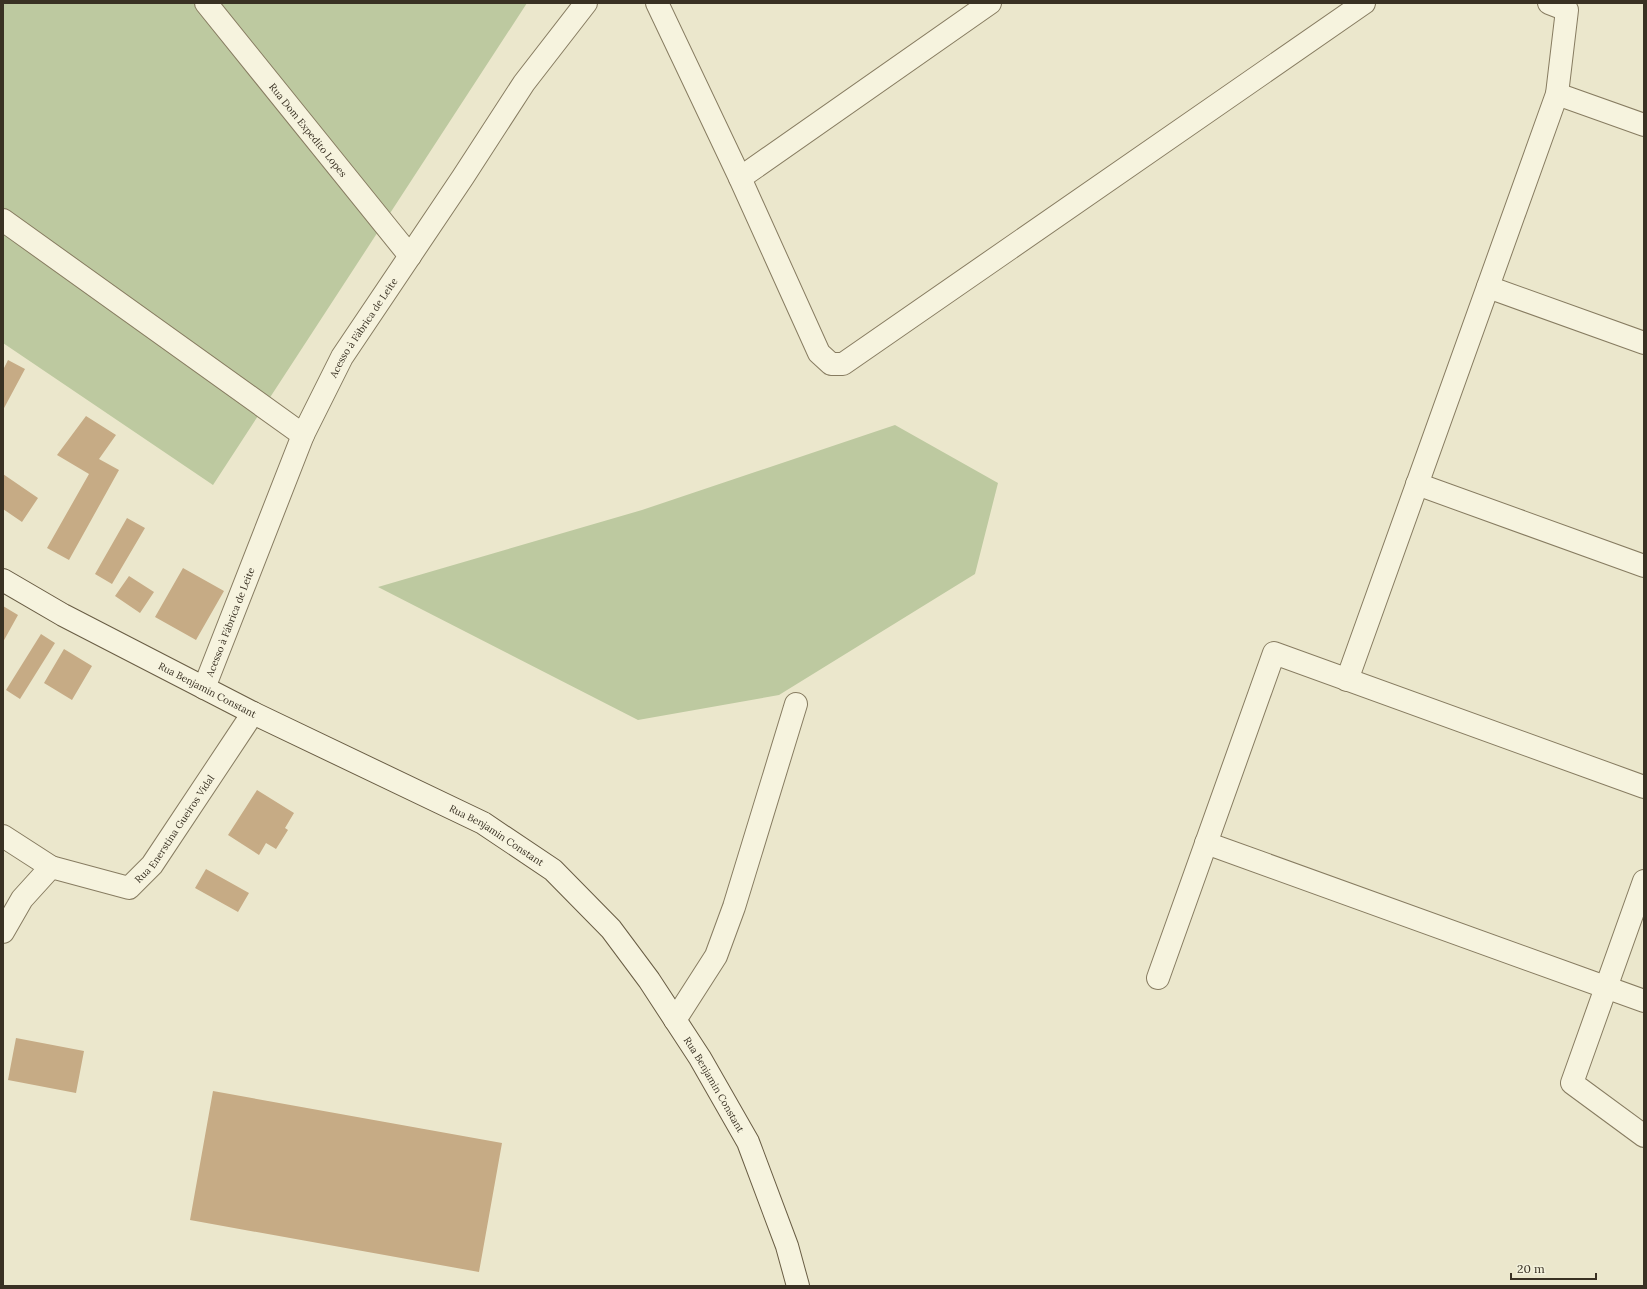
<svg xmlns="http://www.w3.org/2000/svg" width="1647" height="1289" font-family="Lora,serif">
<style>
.green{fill:#bdc9a0}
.building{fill:#c6ab85}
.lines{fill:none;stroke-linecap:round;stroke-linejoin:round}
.street-casing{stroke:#877c61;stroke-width:24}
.secondary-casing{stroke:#695d44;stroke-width:24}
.street{stroke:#f6f3de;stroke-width:22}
.secondary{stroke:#f6f3de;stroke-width:22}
.labels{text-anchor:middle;stroke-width:3;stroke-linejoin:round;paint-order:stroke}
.street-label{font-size:10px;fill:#393123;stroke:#f3f1db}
</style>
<rect width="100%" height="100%" fill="#ebe7cc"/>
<path class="green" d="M3 3H527L213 485 3 343Z
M895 425 998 483 975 574 779 695 638 720 378 587 642 510Z"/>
<path class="building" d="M8 360 25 369 3 410V370Z
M86 416 116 435 99 459 119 470 69 560 47 548 89 474 57 455Z
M3 474 38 498 22 522 3 509Z
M127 518 145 528 112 584 95 574Z
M183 568 224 591 196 640 155 617Z
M129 576 154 592 140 613 115 596Z
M3 606 18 615 3 642Z
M41 634 55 643 20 699 6 690Z
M64 649 92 666 72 700 44 683Z
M257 790 294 813 285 828 288 830 276 849 266 843 259 855 228 835Z
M206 869 249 893 238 912 195 888Z
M16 1038 84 1051 76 1093 8 1080Z
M213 1091 502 1143 479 1272 190 1220Z"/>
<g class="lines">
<defs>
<g id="street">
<path id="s1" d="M206 3 410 256"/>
<path d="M657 3 740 178 819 353 831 364H843L1364 3"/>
<path d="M1557 94 1644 125"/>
<path d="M740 178 990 3"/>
<path d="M3 220 303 435"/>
<path d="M1488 287 1644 343"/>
<path d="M1417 484 1644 566"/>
<path d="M1347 680 1557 94 1567 10 1549 3"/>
<path id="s2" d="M204 688 303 435 342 357 463 177 524 83 586 3"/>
<path d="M3 836 51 867"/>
<path d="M1206 843 1644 1001"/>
<path d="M1644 881 1572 1083 1644 1136"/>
<path id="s3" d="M3 932 22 899 51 867 129 888 152 865 253 713"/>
<path d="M1158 978 1274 653 1644 787"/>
<path d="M675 1020 716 956 734 907 796 704"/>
</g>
<g id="secondary">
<path id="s4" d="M3 580 63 615 253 713 483 823 553 870 611 929 649 980 700 1058 748 1142 787 1246 798 1286"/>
</g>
</defs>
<use href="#street" class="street-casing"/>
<use href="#secondary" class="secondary-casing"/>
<use href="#street" class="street"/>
<use href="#secondary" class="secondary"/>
</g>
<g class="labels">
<g class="street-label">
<text dy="4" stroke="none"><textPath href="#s1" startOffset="163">Rua Dom Expedito Lopes</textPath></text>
<text dy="4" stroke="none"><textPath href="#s2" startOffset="395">Acesso à Fábrica de Leite</textPath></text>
<text dy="4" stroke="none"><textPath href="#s2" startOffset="71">Acesso à Fábrica de Leite</textPath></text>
<text dy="4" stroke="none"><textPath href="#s4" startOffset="232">Rua Benjamin Constant</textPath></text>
<text dy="4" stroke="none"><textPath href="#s3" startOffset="237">Rua Enerstina Gueiros Vidal</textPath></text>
<text dy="4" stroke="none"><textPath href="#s4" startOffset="556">Rua Benjamin Constant</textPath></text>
<text dy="4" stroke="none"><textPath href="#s4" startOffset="892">Rua Benjamin Constant</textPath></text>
</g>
</g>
<rect width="1647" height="1289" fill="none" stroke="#393123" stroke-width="8"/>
<path d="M1511 1273v6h85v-6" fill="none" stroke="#393123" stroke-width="2"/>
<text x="1517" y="1273" font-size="12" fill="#393123" stroke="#f3f1db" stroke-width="3" paint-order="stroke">20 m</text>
</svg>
